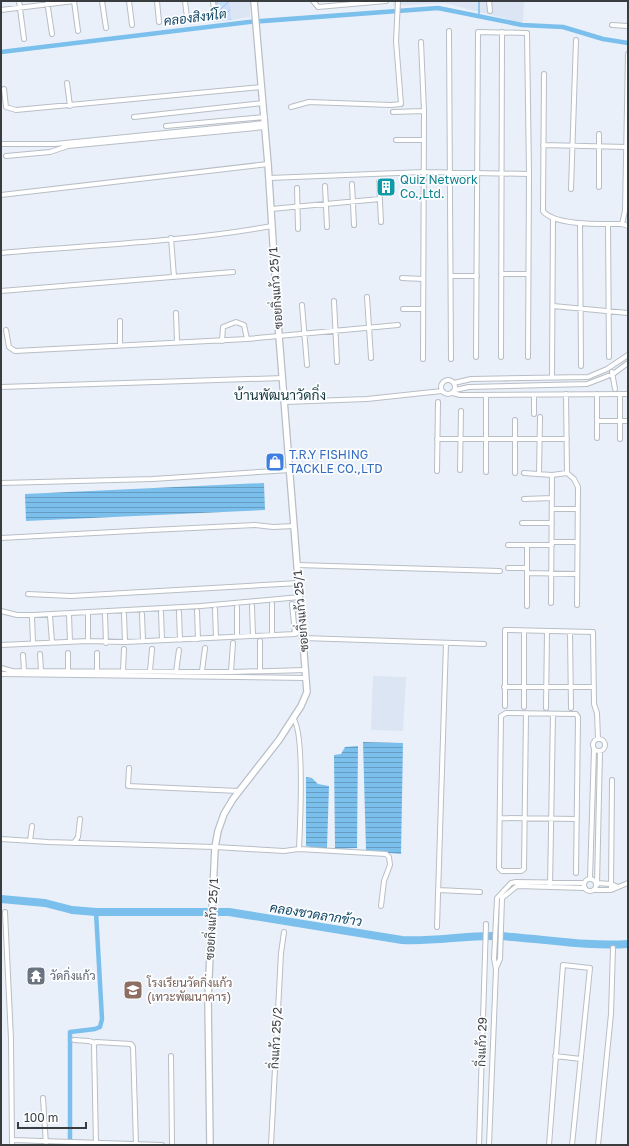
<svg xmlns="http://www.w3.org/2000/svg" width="629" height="1146" font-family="'Golos Text',Sarabun,sans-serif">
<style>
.built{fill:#dbe5f4}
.garden{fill:url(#garden-furrows)}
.water{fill:url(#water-rules)}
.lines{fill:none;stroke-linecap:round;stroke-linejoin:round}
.stream{stroke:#7bbfec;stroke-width:1.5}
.canal{stroke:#7bbfec;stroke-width:4.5}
.river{stroke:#7bbfec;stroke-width:8}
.street-casing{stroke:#b8bec6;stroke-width:6}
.secondary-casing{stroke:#b8bec6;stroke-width:8}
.street{stroke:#fff;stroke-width:4}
.secondary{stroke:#fff;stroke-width:5.5}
.labels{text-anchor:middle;stroke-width:3.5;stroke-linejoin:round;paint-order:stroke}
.culture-label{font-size:12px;fill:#0d838f;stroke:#fcfdff;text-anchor:start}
.street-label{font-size:12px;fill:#3a3d40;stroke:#fcfdff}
.shop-label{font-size:12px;fill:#366cbe;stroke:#fcfdff;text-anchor:start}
.worship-label{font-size:12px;fill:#5b616d;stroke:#fcfdff;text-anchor:start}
.education-label{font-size:12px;fill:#785e54;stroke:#fcfdff;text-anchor:start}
.water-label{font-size:13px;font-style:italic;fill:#0f4563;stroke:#fcfdff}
.quarter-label{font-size:14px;fill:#16383d;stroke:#fcfdff}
</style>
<defs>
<pattern id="garden-furrows" width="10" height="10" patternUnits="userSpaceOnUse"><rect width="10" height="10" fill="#c8dffd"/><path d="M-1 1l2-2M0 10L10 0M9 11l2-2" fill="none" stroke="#adc0da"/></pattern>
<pattern id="water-rules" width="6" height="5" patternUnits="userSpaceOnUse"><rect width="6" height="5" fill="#7bbfec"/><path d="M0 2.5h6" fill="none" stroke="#669cc1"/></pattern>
</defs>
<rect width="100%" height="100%" fill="#eaf0f9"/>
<path class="built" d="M230 1H250V17L231 20Z
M393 1H524L523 23 444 3 393 6Z
M373 676 406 677 403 731 371 730Z"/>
<path class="garden" d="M216 1H230L231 20 212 22 211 13 217 11Z"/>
<path class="water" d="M264 483 265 510 26 521 25 494Z
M363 742 403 743 401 854 366 851Z
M358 746 357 848 335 849 334 755 341 754 345 747Z
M306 777 312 778 318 784 329 786 327 848 318 849 306 846Z"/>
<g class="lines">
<path class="stream" d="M479 1V17"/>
<path class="canal" d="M1 52 249 22 438 8 522 25 563 27 603 39 628 43
M70 1145V1032L95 1029 100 1027 102 1019 96 912"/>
<path class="river" d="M1 899 45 903 72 910 96 912H229L402 940C434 942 465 935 497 936 541 938 584 947 628 944"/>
<defs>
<path id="street" d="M19 1 24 39
M47 1 52 34
M74 1 78 31
M102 1 106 28
M129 1 132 25
M157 1 159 22
M185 1 187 18
M213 1 214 11
M313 1 318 7 386 1
M489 1 490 11
M1 10 74 1
M612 25 628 26
M449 31 451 359
M421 42 424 111 423 359
M544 74 543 211C554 226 604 224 622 224L628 226
M67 83 70 106
M4 89 6 107 16 110 262 87
M291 107 309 102 391 105 401 104 396 41 398 1
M393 112 424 111
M134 117 263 103
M166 126 265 117
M599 134V187
M396 140H424
M3 144H55L265 123
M543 145 627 147
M6 156 50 152 68 146 265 127
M269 178 424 172 529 174
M379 182 381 222
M352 184 354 225
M325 186 327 227
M297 188 298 229
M571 189 576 40
M1 195 268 164
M271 209 380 199
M580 223 581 366
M608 224 609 357
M622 224 625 211 628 54
M171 238 174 277
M1 253C91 245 183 242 272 226
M501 274H528
M451 276H477
M402 278 423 279
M1 291 233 272
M367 297 371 358
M334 301 337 362
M302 305 307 365
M553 306 628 313
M403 309H423
M176 313 177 342
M120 321V345
M6 330 9 347 15 351 247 339 398 325
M222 341 223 327 236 322 244 325 247 339
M476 357 478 32 527 33 529 174 528 357
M501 357 502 32
M612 372 615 389
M552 375 553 218
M441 387a7 7 0 1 1 14 0a7 7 0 1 1-14 0Z
M454 383 471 379 588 377 607 369 628 355
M1 387 283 378
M455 390 469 387 587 384 613 374 628 363
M453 393 460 395 628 394
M597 394V438
M620 395V439
M285 402 367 399 442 391
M534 414V395
M515 420V473
M597 421H628
M437 439H567
M460 470 461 411
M437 471 438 402
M486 472V395
M524 473 552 475 567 473 566 394
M567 473 574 479 578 487 577 605
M539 474 540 417
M1 483 153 479 290 470
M524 499 552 498
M552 509H578
M522 523H552
M1 538 151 530 255 525 273 527 294 526
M552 542H577
M508 545H552
M527 545V606
M297 565 500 571
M508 568H527
M527 573 577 574
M28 594 71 596 299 583
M551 603 552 475
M272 604V635
M292 604 295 634
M252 606 253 636
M237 607V637
M215 609 216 638
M1 611 17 615H33L201 606 300 597
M197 611 198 639
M161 612 162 640
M179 612 180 640
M105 614 106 643
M124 614 125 642
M142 614 143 641
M69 615 70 642
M88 615V641
M50 616 52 642
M32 617 33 643
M570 632 571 708
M303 638 484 644
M260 641V671
M1 645 88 641 125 642 295 634 303 631
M68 653V671
M97 653V672
M40 654 41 671
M23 655 24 671
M1 668 12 671 231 672 306 670
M123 671 124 649
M150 671 152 649
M202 671 205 648
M176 672 179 650
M231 672 233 643
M1 674 306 678
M504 687H594
M505 706V630L593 632 594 704 597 713 598 739
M524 707V631
M546 708 547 631
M526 714 524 869 521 871H502L499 868 501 716 506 713 576 714 578 717 576 873
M293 718C305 731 300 827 299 849
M593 745a6 6 0 1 1 12 0a6 6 0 1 1-12 0Z
M129 768 128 786 239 791
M500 818 577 819
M1 839 48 842 215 847 284 851 299 849 386 854 389 857 390 865 384 881 381 906
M30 841 32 826
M74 843 78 837 80 819
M584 885a6 6 0 1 1 12 0a6 6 0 1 1-12 0Z
M590 879 594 749
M597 883 611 884 618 887
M597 885 600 751
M550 887 553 714
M438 890 480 892
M595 890H611L628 883
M611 890 612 780
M5 912 11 1039 12 1145
M437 927 446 643
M496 968 500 959 502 898 517 886 585 888
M74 1040 89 1041 95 1043
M171 1056 172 1145
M555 1056 581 1059
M43 1098 46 1145
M12 1140 162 1145
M96 1145 94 1045 96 1042 131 1044 133 1047 136 1145
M271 1145 281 953 284 932
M479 1145 486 924
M489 1145 496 969 494 959 497 898 511 883 516 882 584 883
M549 1145 563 965 590 968 572 1145
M598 1145 611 1014 613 948"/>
<path id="secondary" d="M210 1145 208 998 215 847 218 831 224 814 233 799 279 740 301 706 307 692 279 336 268 164 254 1"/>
</defs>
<use href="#street" class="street-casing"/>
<use href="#secondary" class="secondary-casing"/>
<use href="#street" class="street"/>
<use href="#secondary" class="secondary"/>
</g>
<defs>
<symbol id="building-square" viewBox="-11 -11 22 22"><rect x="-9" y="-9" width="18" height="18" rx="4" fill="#0f9aa8" stroke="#fcfdff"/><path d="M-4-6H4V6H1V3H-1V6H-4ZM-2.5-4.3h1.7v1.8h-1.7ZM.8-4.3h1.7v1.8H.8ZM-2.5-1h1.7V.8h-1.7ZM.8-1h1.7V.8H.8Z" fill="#fff"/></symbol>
<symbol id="shop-square" viewBox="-11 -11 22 22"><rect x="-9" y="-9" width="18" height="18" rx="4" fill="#3f7fe0" stroke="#fcfdff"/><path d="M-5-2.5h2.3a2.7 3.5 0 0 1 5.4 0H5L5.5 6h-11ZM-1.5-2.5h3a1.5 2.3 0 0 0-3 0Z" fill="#fff"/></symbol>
<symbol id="temple-square" viewBox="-11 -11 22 22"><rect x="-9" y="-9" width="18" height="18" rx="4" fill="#6b7280" stroke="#fcfdff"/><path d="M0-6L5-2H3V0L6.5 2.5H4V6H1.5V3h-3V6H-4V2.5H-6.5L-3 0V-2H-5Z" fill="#fff"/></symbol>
<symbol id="school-square" viewBox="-11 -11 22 22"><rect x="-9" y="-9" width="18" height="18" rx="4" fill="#8d6e63" stroke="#fcfdff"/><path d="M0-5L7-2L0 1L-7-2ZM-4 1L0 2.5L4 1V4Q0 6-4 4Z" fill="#fff"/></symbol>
</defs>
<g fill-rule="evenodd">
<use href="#building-square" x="375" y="176" width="22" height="22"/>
<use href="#shop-square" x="264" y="451" width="22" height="22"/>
<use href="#temple-square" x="25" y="965" width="22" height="22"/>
<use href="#school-square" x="122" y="979" width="22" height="22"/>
</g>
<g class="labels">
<g class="culture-label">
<text x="400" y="184">Quiz Network<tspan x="400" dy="14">Co.,Ltd.</tspan></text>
</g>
<g class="street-label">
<text transform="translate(276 288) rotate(-94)" y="4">ซอยกิ่งแก้ว 25/1</text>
<text transform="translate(301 611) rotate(-95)" y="4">ซอยกิ่งแก้ว 25/1</text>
<text transform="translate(212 919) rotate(-87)" y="4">ซอยกิ่งแก้ว 25/1</text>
<text transform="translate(276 1038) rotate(-87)" y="4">กิ่งแก้ว 25/2</text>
<text transform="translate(482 1042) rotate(-88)" y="4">กิ่งแก้ว 29</text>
</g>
<g class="shop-label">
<text x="289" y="459">T.R.Y FISHING<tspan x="289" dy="14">TACKLE CO.,LTD</tspan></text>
</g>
<g class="worship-label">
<text x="50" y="980">วัดกิ่งแก้ว</text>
</g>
<g class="education-label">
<text x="147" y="987">โรงเรียนวัดกิ่งแก้ว<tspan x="147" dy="14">(เทวะพัฒนาคาร)</tspan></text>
</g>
<g class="water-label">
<text transform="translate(195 17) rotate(-7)" y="5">คลองสิงห์โต</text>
<text transform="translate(316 914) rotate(9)" y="5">คลองชวดลากข้าว</text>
</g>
<g class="quarter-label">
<text x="280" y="400">บ้านพัฒนาวัดกิ่ง</text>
</g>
</g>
<rect width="629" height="1146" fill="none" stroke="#3a3d40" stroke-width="4"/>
<path d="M18 1122v6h68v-6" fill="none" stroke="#3a3d40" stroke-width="2"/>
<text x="24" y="1122" font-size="12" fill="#3a3d40" stroke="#fcfdff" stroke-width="3" paint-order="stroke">100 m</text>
</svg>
